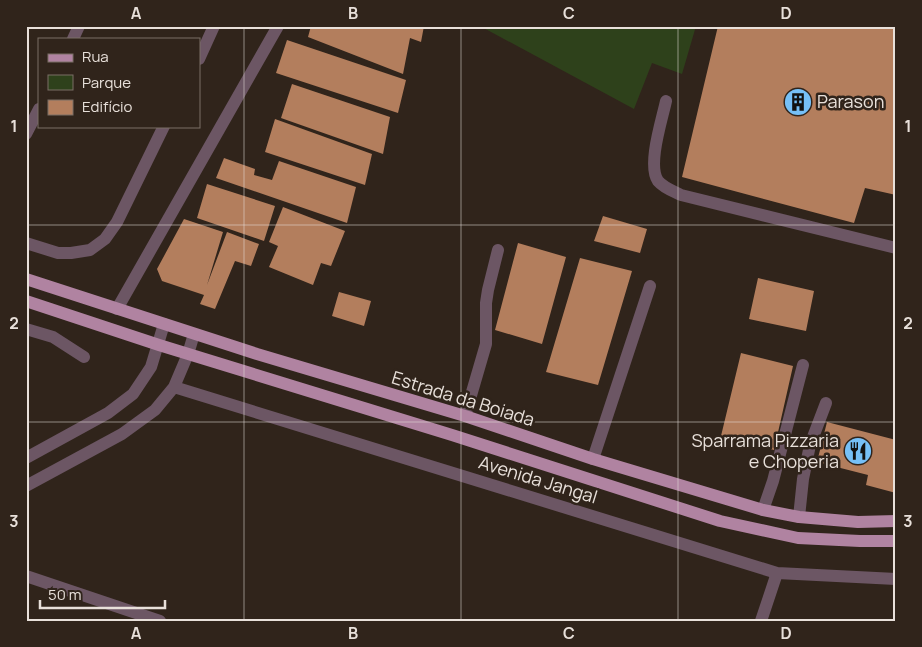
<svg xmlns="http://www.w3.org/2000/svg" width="922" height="647" font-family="Manrope,sans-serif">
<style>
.green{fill:#2e411b}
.building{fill:#b37e5d}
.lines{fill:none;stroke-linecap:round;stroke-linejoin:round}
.minor{stroke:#6c5664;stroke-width:12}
.major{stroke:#b083a1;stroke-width:12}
.grid{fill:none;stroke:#e8e0da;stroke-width:1;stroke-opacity:0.55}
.labels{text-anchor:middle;stroke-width:5;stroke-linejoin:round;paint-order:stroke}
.poi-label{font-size:18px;fill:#e8e0da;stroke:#30241b;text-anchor:start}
.street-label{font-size:18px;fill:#e8e0da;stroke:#30241b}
.neatline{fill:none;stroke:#e8e0da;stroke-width:2}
.grid-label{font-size:16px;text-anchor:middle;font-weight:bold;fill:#e8e0da}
</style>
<rect width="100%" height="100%" fill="#30241b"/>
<path class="green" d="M480 26H696L682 74 652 63 634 109Z"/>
<path class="building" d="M311 26H424L421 42 410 38 403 74 308 37Z
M718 26H896V195L865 188 854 223 682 177Z
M287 40 406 80 398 113 276 73Z
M292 84 390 117 383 154 281 118Z
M275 119 372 154 365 185 265 152Z
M224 158 255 169 254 175 272 180 279 161 356 187 347 223 216 178Z
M207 184 275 206 264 241 197 218Z
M283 207 345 231 331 266 321 263 313 285 269 267 278 246 269 242Z
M603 216 647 229 640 253 594 241Z
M184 219 223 232 207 285 227 232 259 244 251 266 235 261 215 309 200 304 204 295 162 281 157 269Z
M518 243 566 257 542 344 495 330Z
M580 258 632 271 598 385 546 372Z
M758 278 814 291 806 331 749 319Z
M339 292 371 301 364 326 332 316Z
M741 353 793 366 774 450 721 436Z
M827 422 896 440V493L866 485 868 475 817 462Z"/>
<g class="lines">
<path class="minor" d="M73 39 79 26
M199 59 214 26
M666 101C662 120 647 165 658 181 664 188 673 191 681 195L896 248
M26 134 39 109
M26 243 58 253H71L90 250 105 239 117 222 164 126
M117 309 278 26
M26 329 53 337 84 357
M174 387 777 573 896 579
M465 416 486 344V303L488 290 498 250
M26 458 108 413 133 394 151 367 164 324
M593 459 650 286
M26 486 122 434 155 410 174 387 188 354 194 334
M763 510 773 481 803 365
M799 517 803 479 810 445 826 403
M26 576 160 621
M761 621 777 573"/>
<path class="major" d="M26 279 257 354 465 416 593 459 763 510 799 517 858 522 896 521
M26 301 159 345 452 435 720 521 798 538 860 541H896"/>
</g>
<path class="grid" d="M244 26V621M461 26V621M678 26V621M26 225H896M26 422H896"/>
<defs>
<symbol id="building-disc" viewBox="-11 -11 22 22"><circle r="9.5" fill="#76c0f7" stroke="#30241b"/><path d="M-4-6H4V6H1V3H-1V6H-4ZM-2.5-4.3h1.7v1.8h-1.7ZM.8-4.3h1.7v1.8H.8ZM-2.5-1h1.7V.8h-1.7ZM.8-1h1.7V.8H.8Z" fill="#111"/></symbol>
<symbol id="restaurant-disc" viewBox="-11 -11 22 22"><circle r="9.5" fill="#76c0f7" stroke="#30241b"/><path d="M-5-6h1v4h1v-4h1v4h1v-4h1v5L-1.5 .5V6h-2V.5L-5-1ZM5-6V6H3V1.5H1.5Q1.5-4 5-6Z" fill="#111"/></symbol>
</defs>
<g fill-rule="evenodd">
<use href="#building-disc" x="782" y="86" width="32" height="32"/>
<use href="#restaurant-disc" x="842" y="435" width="32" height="32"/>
</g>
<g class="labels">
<g class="poi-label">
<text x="817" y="108">Parason</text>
<text x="839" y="447" text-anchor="end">Sparrama Pizzaria<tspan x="839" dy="21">e Choperia</tspan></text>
</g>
<g class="street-label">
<text transform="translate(463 399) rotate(17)" y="6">Estrada da Boiada</text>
<text transform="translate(538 480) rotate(17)" y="6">Avenida Jangal</text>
</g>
</g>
<rect width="922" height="647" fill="none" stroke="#30241b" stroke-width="55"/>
<rect x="38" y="38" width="162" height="90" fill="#30241b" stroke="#7a6f67"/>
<rect x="48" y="54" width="25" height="8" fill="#b083a1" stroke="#7a6f67"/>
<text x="82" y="62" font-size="15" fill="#e8e0da">Rua</text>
<rect x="48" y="75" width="25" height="15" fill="#2e411b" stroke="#7a6f67"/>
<text x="82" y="88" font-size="15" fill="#e8e0da">Parque</text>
<rect x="48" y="100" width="25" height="15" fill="#b37e5d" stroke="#7a6f67"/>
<text x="82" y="112" font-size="15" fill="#e8e0da">Edifício</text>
<path d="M40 600v8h125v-8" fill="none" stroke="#e8e0da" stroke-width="2.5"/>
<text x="48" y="600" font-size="15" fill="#e8e0da" stroke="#30241b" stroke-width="4" paint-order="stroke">50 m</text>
<rect x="28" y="28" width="866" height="592" class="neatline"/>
<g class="grid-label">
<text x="136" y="19">A</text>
<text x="353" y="19">B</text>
<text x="569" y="19">C</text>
<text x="786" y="19">D</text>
<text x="14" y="132">1</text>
<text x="908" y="132">1</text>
<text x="14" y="329">2</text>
<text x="908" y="329">2</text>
<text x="14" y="527">3</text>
<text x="908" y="527">3</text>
<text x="136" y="639">A</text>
<text x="353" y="639">B</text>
<text x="569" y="639">C</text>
<text x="786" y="639">D</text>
</g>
</svg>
